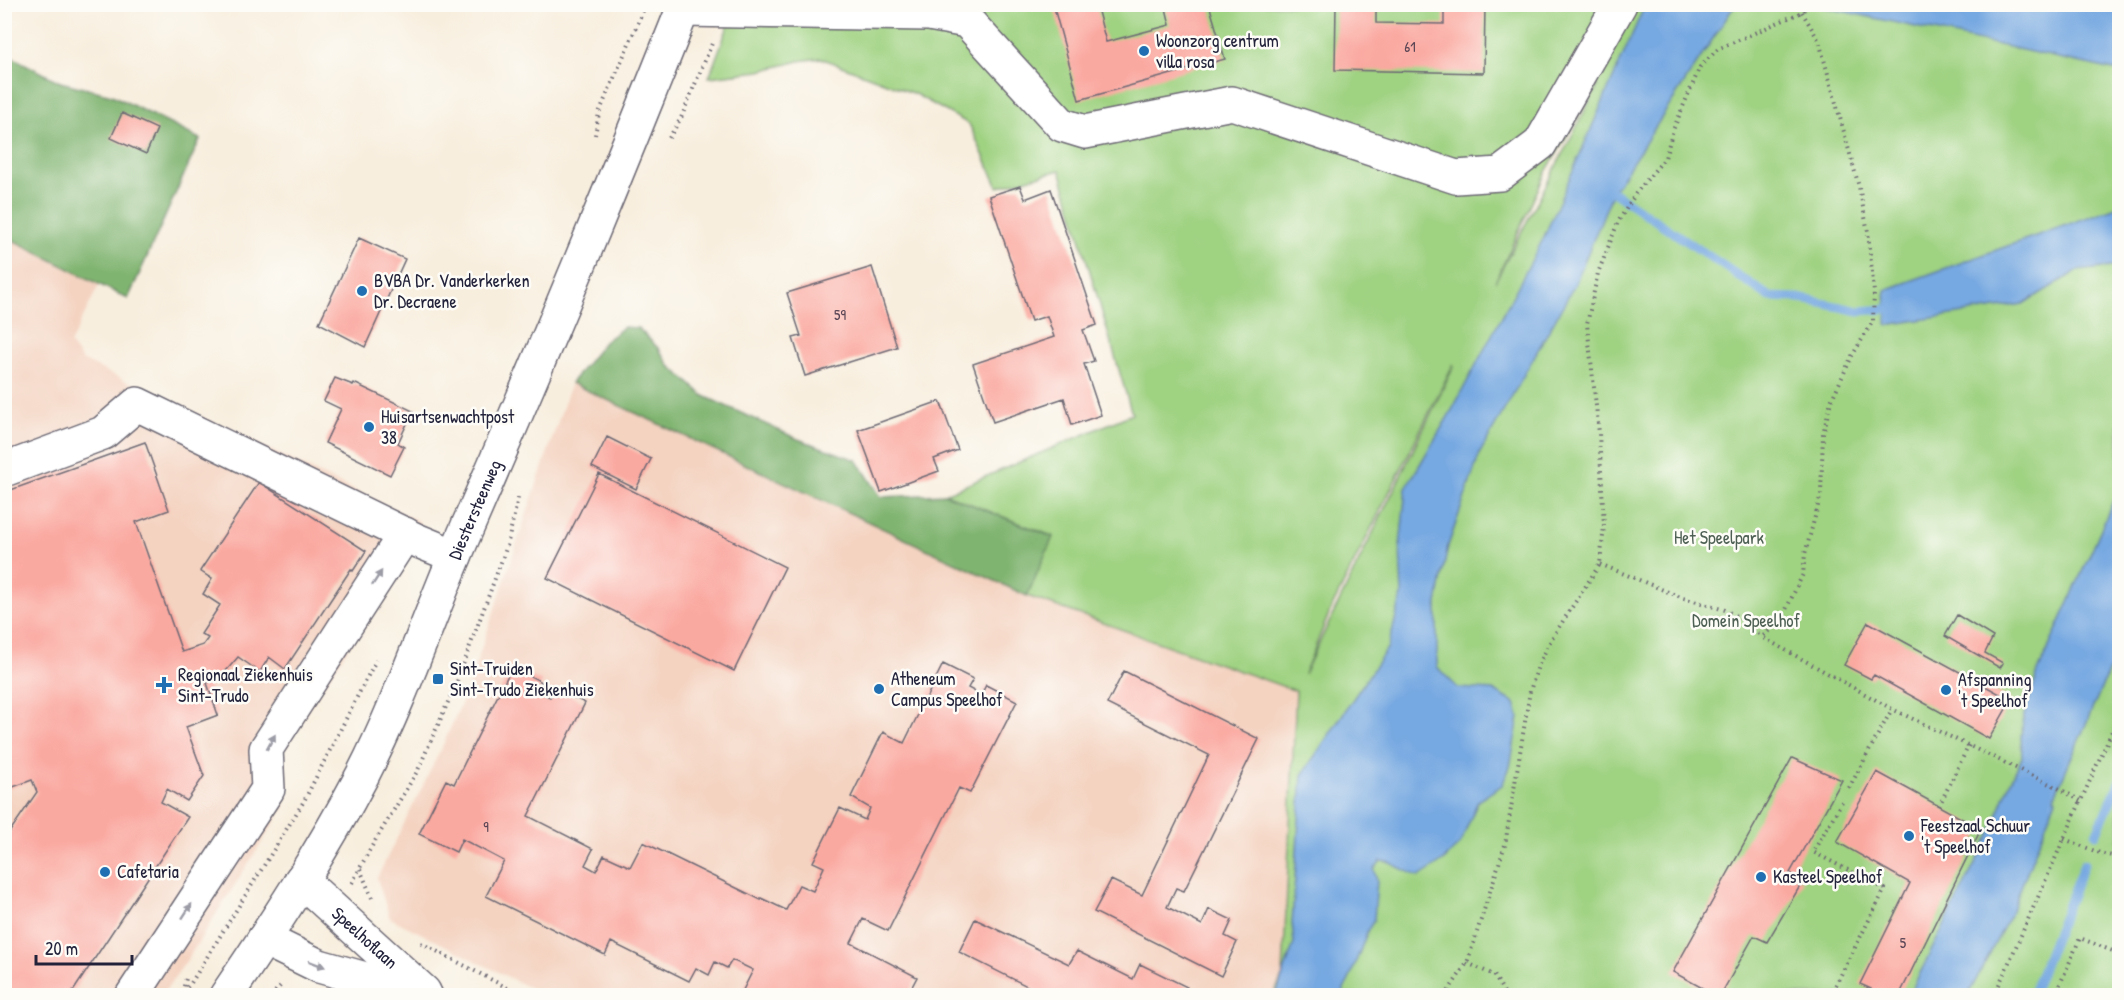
<svg xmlns="http://www.w3.org/2000/svg" width="2124" height="1000" font-family="'Patrick Hand',sans-serif">
<style>
.built{fill:#f4d3c1}
.green{fill:#9fd281;stroke:#607a5e;stroke-width:1.5;fill-rule:evenodd}
.forest{fill:#7fb46f;stroke:#506b55;stroke-width:1.5}
.water{fill:#76a8e1;stroke:#4c658e;stroke-width:1.5}
.lines{fill:none;stroke-linecap:round;stroke-linejoin:round}
.stream{stroke:#76a8e1;stroke-width:9}
.building{fill:#faa9a0}
.minor-casing{stroke:#6d6974;stroke-width:36}
.major-casing{stroke:#6d6974;stroke-width:36}
.path{stroke:#6d6974;stroke-width:4;stroke-dasharray:1.5 4.5;stroke-linecap:butt}
.minor{stroke:#fff;stroke-width:33}
.major{stroke:#fff;stroke-width:33}
.oneway{fill:#9c9ca7}
.poi-dot{fill:#1f6fb2;stroke:#fdfcf7;stroke-width:2}
.labels{text-anchor:middle;stroke-width:5;stroke-linejoin:round;paint-order:stroke}
.number-label{font-size:15px;fill:#584454}
.poi-label{font-size:18px;fill:#22223b;stroke:#fdfcf7;text-anchor:start}
.street-label{font-size:18px;fill:#22223b;stroke:#fdfcf7}
.park-label{font-size:18px;fill:#4e6054;stroke:#fdfcf7}
</style>
<rect width="100%" height="100%" fill="#fdfcf7"/>
<filter id="ink" filterUnits="userSpaceOnUse"><feTurbulence type="fractalNoise" baseFrequency=".0167" numOctaves="2"/><feDisplacementMap in="SourceGraphic" scale="12" xChannelSelector="R" yChannelSelector="G"/><feConvolveMatrix kernelMatrix="1 2 1 2 8 2 1 2 1" color-interpolation-filters="sRGB"/></filter>
<filter id="wash" filterUnits="userSpaceOnUse"><feTurbulence type="fractalNoise" baseFrequency=".008" numOctaves="4" result="noise"/><feDisplacementMap in="SourceGraphic" scale="24" xChannelSelector="R" yChannelSelector="G"/><feGaussianBlur stdDeviation="1.35" result="paint"/><feColorMatrix in="noise" values="0 0 0 0 0 0 0 0 0 0 0 0 0 0 0 0 0 1.4 0 .05"/><feComposite in="paint" operator="in"/></filter>
<g filter="url(#wash)">
<rect width="100%" height="100%" fill="#f8eede"/>
<path class="built" d="M4 236 99 285 70 344 82 360 420 522 371 613 277 757 285 806 187 960 162 995H5Z
M571 383 1027 596 1296 691 1283 975 1273 995H544L390 918 377 878 443 745 468 688Z"/>
<path class="green" d="M736 5H2119V995H1273L1283 975 1296 691 1027 596 1052 536 945 494 1132 414 1060 170 998 187 969 124 915 94 821 58 799 61 760 71 709 77ZM1597 85 1598 86 1495 282 1547 170ZM1453 365 1454 366 1304 674 1331 609Z"/>
<path class="forest" d="M4 53 60 82 112 95 200 139 128 299 5 236Z
M624 327 638 328 658 348 669 365 704 396 798 439 857 460 881 497 945 494 1053 537 1027 596 571 383 604 342Z"/>
<path class="water" d="M1645 5H1735L1613 192 1575 284 1480 453 1448 546 1437 603V667L1458 688 1493 690 1515 703 1519 717 1510 767 1502 785 1478 801 1460 844 1443 861 1419 877 1388 862 1381 861 1374 869 1377 881 1374 920 1368 930 1349 980 1341 995H1276L1294 943 1292 923 1302 775 1388 647 1402 595 1400 546 1406 488 1452 410 1543 239Z
M1814 5H2119V71Z
M2119 206V266L2077 271 2023 304 1887 325 1885 290Z
M2119 488V647L2054 798 2056 799 2010 915 1968 995H1909L1990 834 2009 785 2022 757 2021 736 2024 715 2038 672Z"/>
<g class="lines">
<path class="stream" d="M1613 192 1770 297 1798 298 1859 311 1887 309
M2096 834 2120 781
M2032 996 2084 864"/>
</g>
<g id="blocks">
<path class="building" d="M1053 4H1096L1106 42 1170 25 1165 4H1209L1225 59 1079 100Z
M1336 4H1376V23L1444 24V4H1485L1484 73 1335 70Z
M122 113 157 129 146 154 111 138Z
M1020 186 1025 199 1051 189 1097 325 1083 330 1094 361 1084 364 1101 415 1072 425 1064 398 993 422 973 364 1054 337 1047 316 1031 321 989 196Z
M359 238 405 259 365 347 319 323Z
M872 267 897 347 805 376 793 338 801 336 787 293Z
M335 378 353 385 354 383 413 411 398 443 404 447 390 475 325 443 341 409 324 401Z
M940 401 958 450 934 459 939 471 881 492 858 430Z
M607 437 651 459 636 489 592 467Z
M145 442 169 510 136 522 182 652 203 645 208 638 201 634 220 605 203 594 212 579 200 571 259 482 366 551 353 571 351 569 285 669 269 657 260 672 238 657 226 671 207 683 218 715 186 727 204 776 187 801 167 789 161 802 188 817 70 996H4V840L37 792 32 780 5 790V492Z
M599 474 785 567 734 671 547 578Z
M1957 615 1993 637 1985 653 2003 663 2000 668 1945 636Z
M1868 622 2011 700 1989 739 1874 675 1871 679 1844 665Z
M943 664 973 679 968 688 981 695 986 685 1017 701 970 793 959 788 888 931 863 919 851 943 917 977 907 996H740L753 970 732 960 727 968 715 962 709 975 696 968 689 981 611 942 605 955 486 896 504 861 462 839 456 852 419 834 446 780 454 784 512 667 542 682 537 691 550 697 555 688 585 703 528 816 593 849 585 865 596 871 604 855 630 867 643 842 761 900V898L786 910 799 885 813 891 824 867 813 862 840 808 865 820 870 808 851 797 883 732 904 743Z
M1124 671 1259 739 1184 891 1176 888 1167 907 1202 925 1209 909 1232 920 1225 936 1237 942 1221 976 1094 912 1111 880 1142 895 1209 755 1107 704Z
M1792 758 1842 780 1790 873 1803 881 1767 942 1754 936 1720 996H1717L1673 972Z
M1877 772 1981 829 1899 996H1868L1871 989 1860 984 1910 883 1837 842Z
M975 919 1069 964 1077 951 1133 979 1140 964 1187 987 1183 996H1047L959 952Z"/>
</g>
</g>
<g filter="url(#ink)">
<use href="#blocks" fill-opacity="0" stroke="#6d6974" stroke-width="1.5"/>
<g class="lines">
<defs>
<g id="minor">
<path d="M683 10 929 14 967 21 1062 125 1085 132 1232 103 1456 177 1500 174 1540 144 1620 4"/>
<path d="M4 470 103 433 137 404 416 540 455 556"/>
<path id="s1" d="M301 880 424 992"/>
<path d="M264 939 319 966 426 996"/>
<path d="M132 996 268 789 266 749 405 534"/>
</g>
<g id="major">
<path id="s2" d="M226 996C274 925 322 852 362 776 403 696 431 610 467 528 543 354 615 180 685 4"/>
</g>
</defs>
<use href="#minor" class="minor-casing"/>
<use href="#major" class="major-casing"/>
<path class="path" d="M1802 12 1819 41 1859 187 1868 232 1874 292 1873 321 1852 356 1831 401 1823 434 1821 494 1805 554 1803 574 1781 620 1762 637 1892 709 2060 789 2081 801
M595 135 599 113 646 4
M669 138 681 118 713 41
M1600 564 1683 598 1725 610 1742 619 1762 637
M1849 788 1892 709
M1939 806 1969 745
M2064 839 2100 853 2120 858
M360 869 372 898
M352 883 369 851 418 770 456 684 507 546 518 498
M421 943 523 996
M1467 963 1494 975 1506 996
M179 996 191 983 304 801 376 660
M186 996 182 993 187 975
M271 996 283 983
M1445 996 1467 963 1505 845 1530 691 1538 666 1552 638 1600 564 1604 526 1599 433 1587 324 1598 273 1611 240 1618 222 1636 193 1665 158 1673 130 1700 67 1718 49 1802 12 1809 4
M1830 996 1885 889 1813 852 1843 800
M1994 996 2120 713
M2055 996 2080 938 2120 954"/>
<use href="#minor" class="minor"/>
<use href="#major" class="major"/>
</g>
<defs><path id="oneway-solid" d="M-6-.8H1V-3.2L6.5 0L1 3.2V.8H-6Z" transform="scale(1.5)"/></defs>
<g class="oneway">
<use href="#oneway-solid" transform="translate(377 578) rotate(-57)"/>
<use href="#oneway-solid" transform="translate(271 742) rotate(-61)"/>
<use href="#oneway-solid" transform="translate(187 911) rotate(-57)"/>
<use href="#oneway-solid" transform="translate(317 964) rotate(21)"/>
</g>
</g>
<g class="poi-dot">
<circle cx="1144" cy="51" r="6"/>
<circle cx="362" cy="291" r="6"/>
<circle cx="369" cy="427" r="6"/>
<rect x="432" y="673" width="12" height="12" rx="3"/>
<path d="M161 676h6v6h6v6h-6v6h-6v-6h-6v-6h6z"/>
<circle cx="879" cy="689" r="6"/>
<circle cx="1946" cy="690" r="6"/>
<circle cx="1909" cy="836" r="6"/>
<circle cx="105" cy="872" r="6"/>
<circle cx="1761" cy="877" r="6"/>
</g>
<g class="labels">
<g class="number-label">
<text x="1410" y="52">61</text>
<text x="840" y="320">59</text>
<text x="486" y="832">9</text>
<text x="1903" y="948">5</text>
</g>
<g class="poi-label">
<text x="1156" y="47">Woonzorg centrum<tspan x="1156" dy="21">villa rosa</tspan></text>
<text x="374" y="287">BVBA Dr. Vanderkerken<tspan x="374" dy="21">Dr. Decraene</tspan></text>
<text x="381" y="423">Huisartsenwachtpost<tspan x="381" dy="21">38</tspan></text>
<text x="450" y="675">Sint-Truiden<tspan x="450" dy="21">Sint-Trudo Ziekenhuis</tspan></text>
<text x="178" y="681">Regionaal Ziekenhuis<tspan x="178" dy="21">Sint-Trudo</tspan></text>
<text x="891" y="685">Atheneum<tspan x="891" dy="21">Campus Speelhof</tspan></text>
<text x="1958" y="686">Afspanning<tspan x="1958" dy="21">'t Speelhof</tspan></text>
<text x="1921" y="832">Feestzaal Schuur<tspan x="1921" dy="21">'t Speelhof</tspan></text>
<text x="117" y="878">Cafetaria</text>
<text x="1773" y="883">Kasteel Speelhof</text>
</g>
<g class="street-label">
<text dy="6" stroke="none"><textPath href="#s2" startOffset="548">Diestersteenweg</textPath></text>
<text dy="6" stroke="none"><textPath href="#s1" startOffset="86">Speelhoflaan</textPath></text>
</g>
<g class="park-label">
<text x="1719" y="544">Het Speelpark</text>
<text x="1746" y="627">Domein Speelhof</text>
</g>
</g>
<rect width="2124" height="1000" fill="none" stroke="#fdfcf7" stroke-width="24"/>
<path d="M36 955v9h96v-9" fill="none" stroke="#22223b" stroke-width="3"/>
<text x="45" y="955" font-size="18" fill="#22223b" stroke="#fdfcf7" stroke-width="4.5" paint-order="stroke">20 m</text>
</svg>
